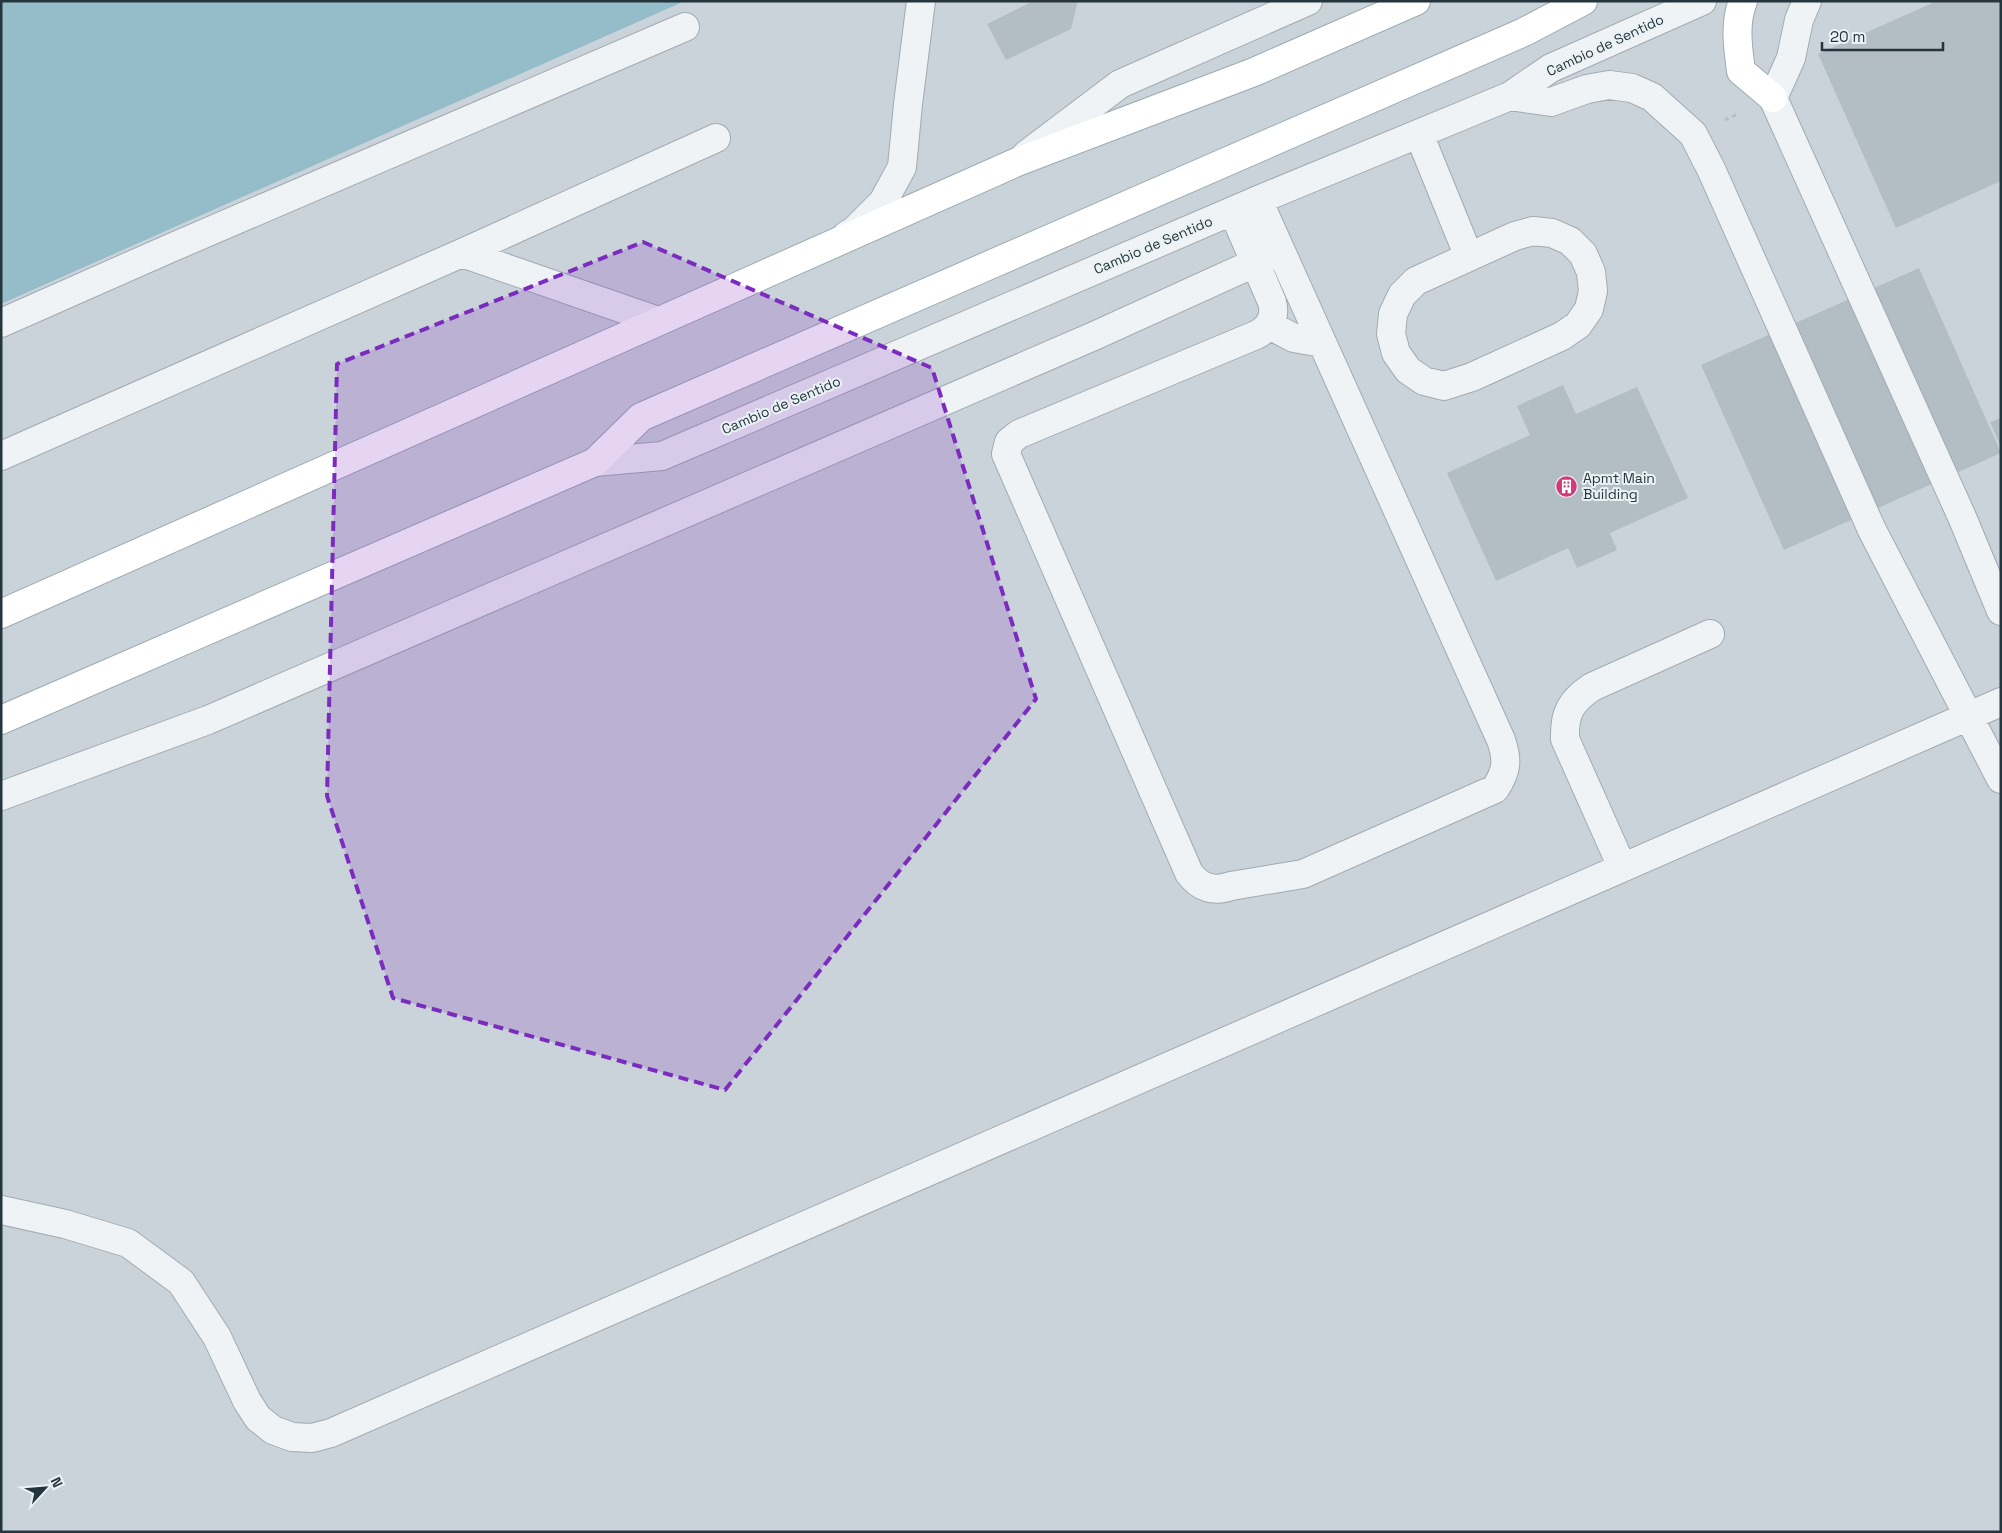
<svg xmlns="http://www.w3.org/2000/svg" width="2002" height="1533" font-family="'Space Grotesk',sans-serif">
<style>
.built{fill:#cad3d9}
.water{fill:#95bcc9}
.building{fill:#b3bec4}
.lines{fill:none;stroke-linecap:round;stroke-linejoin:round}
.minor-casing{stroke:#a1abb1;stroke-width:30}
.major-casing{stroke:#9babb3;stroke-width:30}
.path{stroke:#b6bec2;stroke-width:3;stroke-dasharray:4 4;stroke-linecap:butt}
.minor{stroke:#eff3f5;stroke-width:28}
.major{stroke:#fff;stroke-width:28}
.marked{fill:#7b2cbf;fill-opacity:0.2;stroke:#7b2cbf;stroke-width:4;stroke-dasharray:10 6;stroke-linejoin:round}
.labels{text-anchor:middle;stroke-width:4;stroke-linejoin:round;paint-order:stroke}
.street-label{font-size:14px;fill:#25353e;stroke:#ebf2f5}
.poi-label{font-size:14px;fill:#25353e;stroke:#ebf2f5;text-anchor:start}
</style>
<rect width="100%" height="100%" fill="#dce3e7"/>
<path class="built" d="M685 1H2001V1532H1V304Z"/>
<path class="water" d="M1 1H685L1 304Z"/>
<path class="building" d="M1033 1H1078L1071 29 1006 60 987 24Z
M1937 1H2001V181L1896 228 1818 54Z
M1919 268 2001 453 1784 550 1701 365Z
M1563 385 1576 414 1637 387 1688 498 1610 533 1617 550 1577 568 1568 548 1496 581 1447 473 1530 435 1517 406Z
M2001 418V447L1990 422Z"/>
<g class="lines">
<defs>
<path id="minor" d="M1807 1 1799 20 1791 58 1773 98 1962 517 2001 611
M1510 96 1551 102 1587 89 1609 85 1632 88 1652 97 1693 134 1711 169 1872 530 2001 779
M1419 134 1469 257
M1026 155 1120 84 1308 1
M1233 211 1272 302C1276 317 1270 328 1256 335L1019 434 1009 442 1006 454 1189 873C1200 888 1214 892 1231 886L1303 874 1495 789C1507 771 1508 760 1501 740L1258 200
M1533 231 1552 233 1570 241 1583 254 1591 272 1593 291 1589 309 1578 325 1562 336 1472 377 1444 386 1424 381 1408 370 1396 353 1391 334 1393 314 1402 295 1416 281 1515 236Z
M847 235 854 231 883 202 902 167 908 104 921 1
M462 253 658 321
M1 323 173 247 685 27
M1269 325 1294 338 1322 343
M1 456 462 253 716 138
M595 462 662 456 1258 200 1510 96 1551 68 1702 1
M1 796 208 720 1094 336 1272 255
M1622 867 1565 739C1564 713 1571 701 1592 687L1710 634
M1 1210 65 1224 128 1243 181 1282 217 1337 247 1401 258 1418 273 1430 292 1437 312 1438 331 1433 2001 702"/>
<path id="major" d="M1743 1C1734 24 1738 48 1741 71L1773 98
M1 614 1017 162 1254 72 1416 1
M1 720 595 462 641 417 1524 32 1583 1"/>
</defs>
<use href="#minor" class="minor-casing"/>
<use href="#major" class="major-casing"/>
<path class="path" d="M1725 120 1738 114"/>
<use href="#minor" class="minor"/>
<use href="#major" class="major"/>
</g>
<path class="marked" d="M643 242 932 368 1036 699 725 1090 393 998 327 796 337 364Z"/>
<defs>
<symbol id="building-disc" viewBox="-11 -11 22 22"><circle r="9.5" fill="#d43979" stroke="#ebf2f5"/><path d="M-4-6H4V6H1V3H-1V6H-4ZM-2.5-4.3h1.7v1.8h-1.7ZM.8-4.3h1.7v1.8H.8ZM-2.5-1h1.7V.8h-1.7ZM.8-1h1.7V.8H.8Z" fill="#fff"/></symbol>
</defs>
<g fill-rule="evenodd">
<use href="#building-disc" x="1554" y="474" width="25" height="25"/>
</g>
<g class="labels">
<g class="street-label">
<text transform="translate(1605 45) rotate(-25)" y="5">Cambio de Sentido</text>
<text transform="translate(1153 245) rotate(-23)" y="5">Cambio de Sentido</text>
<text transform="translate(781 405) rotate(-23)" y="5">Cambio de Sentido</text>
</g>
<g class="poi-label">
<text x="1583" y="483">Apmt Main<tspan x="1583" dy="16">Building</tspan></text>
</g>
</g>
<rect width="2002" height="1533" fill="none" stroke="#25353e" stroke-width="5"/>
<g transform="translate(45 1488) rotate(64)" stroke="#ebf2f5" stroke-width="4" paint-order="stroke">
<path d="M0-4L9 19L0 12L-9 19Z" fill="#25353e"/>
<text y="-8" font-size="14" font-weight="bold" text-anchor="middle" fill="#25353e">N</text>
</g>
<path d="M1822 42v8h121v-8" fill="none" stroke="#25353e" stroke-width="2.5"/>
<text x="1830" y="42" font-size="15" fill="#25353e" stroke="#ebf2f5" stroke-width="4" paint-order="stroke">20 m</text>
</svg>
